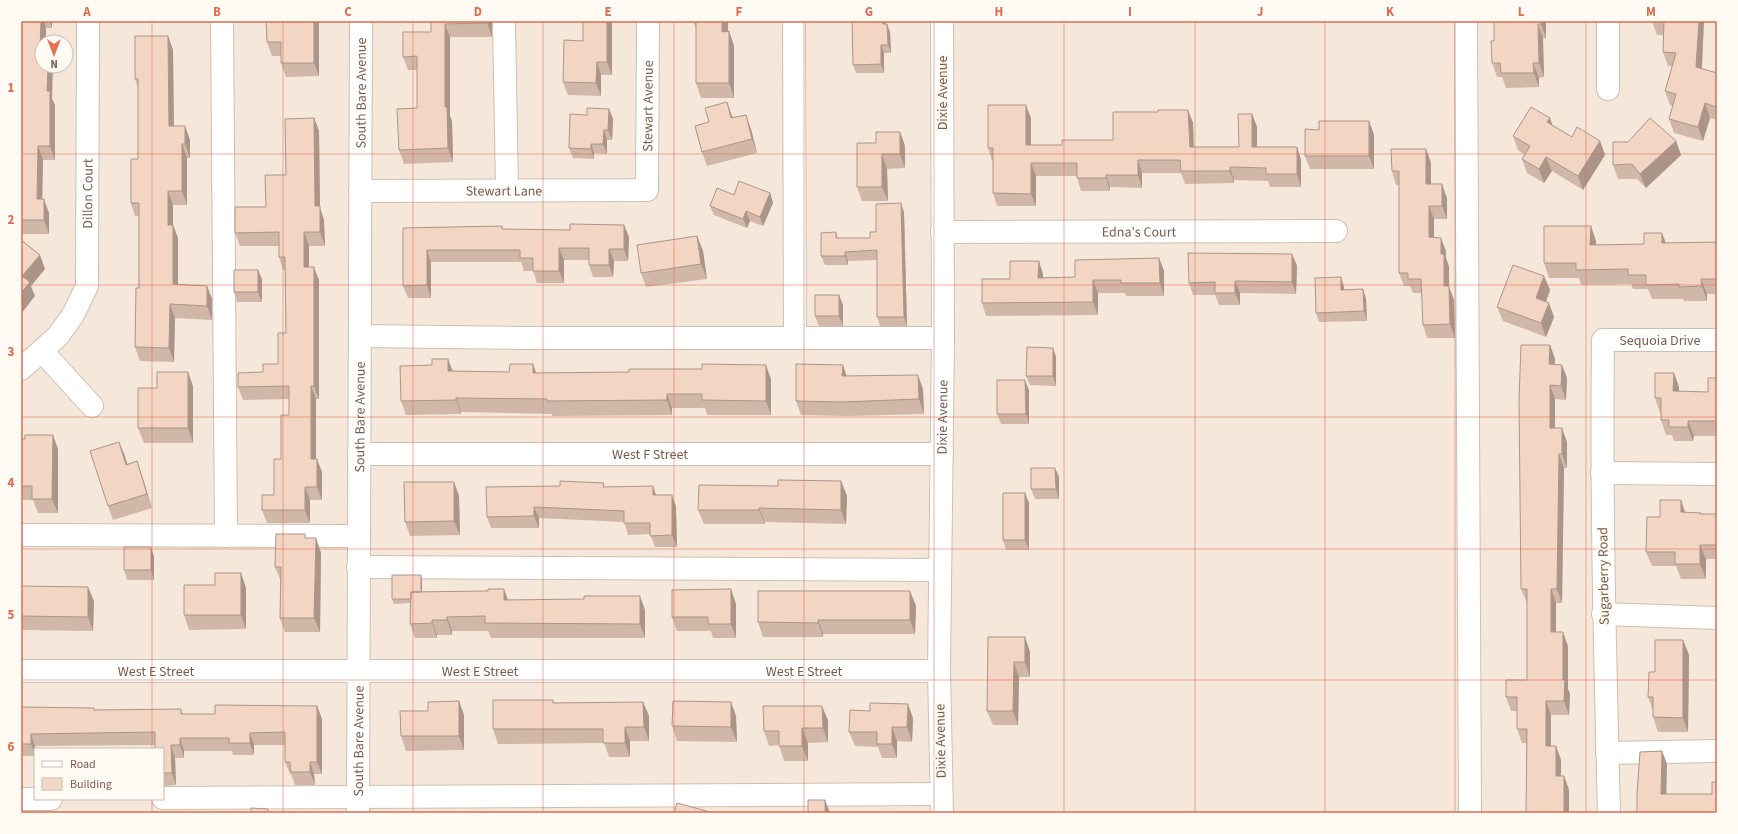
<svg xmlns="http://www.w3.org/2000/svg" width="1738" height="834" font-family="'Source Sans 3',sans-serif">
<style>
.residential{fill:#f5e8da;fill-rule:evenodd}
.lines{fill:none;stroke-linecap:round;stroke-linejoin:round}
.minor-casing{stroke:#d1beb0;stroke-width:24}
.minor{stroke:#fff;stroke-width:22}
.wall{fill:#d1b7a8}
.shaded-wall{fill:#aa9588}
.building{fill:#f3d5c3;stroke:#aa9588}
.grid{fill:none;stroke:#dc6d51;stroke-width:1;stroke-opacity:0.55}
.labels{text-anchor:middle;stroke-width:4;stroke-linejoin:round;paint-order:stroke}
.street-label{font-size:14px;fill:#7a5c4d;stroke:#fffaf3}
.neatline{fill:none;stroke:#dc6d51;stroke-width:1.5}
.grid-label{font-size:13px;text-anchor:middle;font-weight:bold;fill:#dc6d51}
</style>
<rect width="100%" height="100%" fill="#fdf6ec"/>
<path class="residential" d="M21 21H1717V813H21ZM42 42H66V66H42ZM35 749H163V799H35Z"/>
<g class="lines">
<defs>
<g id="minor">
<path d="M222 21 226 536"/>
<path d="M504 21 507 190"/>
<path d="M794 21 795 338"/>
<path d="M1466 21 1470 813"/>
<path d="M1608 21V89"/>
<path id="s1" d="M360 191 647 190 648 21"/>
<path id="s2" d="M942 232 1336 231"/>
<path d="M360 336 523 338H943"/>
<path d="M42 351 92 406"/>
<path id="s3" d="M21 369 58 336 73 315 87 286 88 21"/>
<path id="s4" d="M359 454H942"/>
<path d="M1602 473 1717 474"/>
<path d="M21 535 358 536"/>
<path d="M358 567 940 570"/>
<path d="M1603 614 1717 618"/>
<path id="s5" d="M21 671H939"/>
<path d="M1607 753 1717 751"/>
<path d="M163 798 941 794"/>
<path d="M21 799H51"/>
<path id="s6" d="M358 813 361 21"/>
<path id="s7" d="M942 813 939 671 943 338 942 21"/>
<path id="s8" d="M1609 813C1605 655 1601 498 1603 340H1717"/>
</g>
</defs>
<use href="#minor" class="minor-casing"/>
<use href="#minor" class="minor"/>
</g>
<path class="wall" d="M21 21H52V28H46L42 42 52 99 55 105V160H43L42 199 49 213V234H21Z
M266 21H319V76L286 77 281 63V56H272L267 42Z
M431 21H492V37H450V116L452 121 453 162 404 164 399 150 417 108V70H408L403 57 431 32Z
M540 21H612V75H601V96L568 95 563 82 583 41V21Z
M693 21H728V31H729L734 46V98H701L696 83V29Z
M885 21 886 24H887L890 32 891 53H884V73H856L853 65Z
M1494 21H1546V38L1543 39 1544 77 1539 78V87L1506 88 1502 77H1497L1492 63 1494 41Z
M1652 21H1704L1702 69 1717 73V120L1710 118 1703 141 1674 133 1669 119 1673 106 1670 105 1665 91 1672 66H1668L1663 52 1664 35H1657Z
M168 36 173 50 174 126H185L190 140V158H187V205H173V225L178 238V284L207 286 212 299V320L175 318 174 362 140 361 135 347 139 288V216H135L131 203 138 159V87L135 79Z
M609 109 613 119 612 140H607V154L594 153V159L573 158 569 148 587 115Z
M1188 110 1193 123 1194 147H1239L1252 114 1257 127V147H1297L1301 160V187H1270L1268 181 1234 180V183L1185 184 1181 173H1142V188L1110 187V191H1081L1077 178V176H1036V206H997L993 193V161H992L988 148 1031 118V145H1062L1113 140 1158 112Z
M314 118 319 131 320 208 324 220 325 246H309V267L319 280V399H316V459L322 472V500H310V523H267L262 510 274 495 289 415V399L243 400 238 387 263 372 278 364 286 333 285 270H283L279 257V246H240L235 233 266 207 286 175Z
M733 118 751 129 757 153 707 166 702 152Z
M1369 121 1374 135V169H1310L1305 156 1319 130Z
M1552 125 1572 137 1600 141 1605 155 1583 190 1552 171 1544 183 1527 173 1522 159 1525 155 1518 150 1513 136Z
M900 132 905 146V168L887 169 888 201H862L857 187 876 143Z
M1676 141 1681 155 1646 188 1637 179H1618L1613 165Z
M1426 149 1431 163V184L1447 198V219H1434V238L1446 251V258L1449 267V287L1454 300 1455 338H1427L1423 325 1422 293H1413L1410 286H1404L1399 273V185H1396L1392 171Z
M770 193 773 203 763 226 750 221 747 228 714 215 710 206 734 195Z
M904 212 907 326H880L877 317V260L848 261V265H825L821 256 836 232 838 238H870Z
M624 225 629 237 628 261H614L613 277H593L589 265V260H564V283H537L533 271H524L521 262H431V298H408L403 286V228L502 226 503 229 570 230Z
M1662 233 1666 243 1717 242V294H1707V301H1684L1683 299H1652L1648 289H1633L1631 284 1581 285 1579 278H1549L1544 263 1596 241V245L1644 244Z
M697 236 703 251 707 279 646 287 641 273Z
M1292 254 1297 266 1296 294 1240 293V305H1219L1215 295H1193L1189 283Z
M1159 258 1164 271V296H1126L1125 293H1098V315L986 316 982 303 1010 279 1043 274V278L1075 277Z
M1544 276 1550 290 1546 302 1554 317 1546 337 1503 321 1497 307Z
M262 279V302H237L234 292Z
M1344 287V290L1363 289 1366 299 1367 321 1319 322 1316 313Z
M843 305V326H819L815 316Z
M1550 345 1555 359 1554 364 1562 365 1567 378 1566 400 1555 399V428L1567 442V468H1564L1562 603H1556V632L1568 646V689L1570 694 1569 715H1551V746H1556L1561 760V776H1564L1569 790V813H1526V743H1522L1517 729V711H1511L1506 697 1527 680V603L1521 589Z
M1053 348 1056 357V386L1030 385 1026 376Z
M448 359 453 371 509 372 533 364 536 373 771 379V415H707L705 408H672V415L552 416V414L461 412V414L406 415 401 401 432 365Z
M1674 373 1679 387V392H1708L1717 378V436H1694L1693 441H1674L1672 435H1666L1661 420V413H1660L1655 398Z
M846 376 923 389 924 414 847 416 801 415 796 401Z
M193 386V443H144L138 428 157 388Z
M1029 390V424H1001L997 414Z
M21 439 58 449V513H38L33 500H21Z
M119 442 127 464 142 476 152 508 113 520 108 506Z
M1055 468 1059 477V499H1035L1031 489Z
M841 481 847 496 846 524 765 522V524H704L698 510 778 486Z
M454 482 459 496 460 535 410 536 405 522Z
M605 487 656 495H672L676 507 677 547H655L650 534 628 535 624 522 539 518V528H491L487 517Z
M1025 493 1029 503V550H1006L1003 540Z
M1685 512 1701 513V514H1717V559H1706V579H1681L1676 566H1652L1646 552Z
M307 538 321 553 320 632H285L280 618 281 582 275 567Z
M151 547 154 557V580H127L124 570Z
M241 573 246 588V629L189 630 184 615 215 585Z
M422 580V592L507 600 645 610V638H491L488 631H452V635H437V638H415L410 624V603L394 604 392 599Z
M21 586 94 601 93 631 21 630Z
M731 589 736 604V638H713L711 631H677L672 617Z
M910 591 916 606 915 634H823V637H763L758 622Z
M1025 637 1030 652V677H1019L1018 725H993L987 711Z
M1683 640 1689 655 1688 732H1658L1653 717V710L1648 697 1655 672Z
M553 700 554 703 643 702 649 716V741H630V757H609L604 743 498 744 493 729Z
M459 701 464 715V750L406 751 401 736 428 711Z
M731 702 736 716 737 742 677 741 672 726Z
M317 706 322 719V774H314L315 785H295L291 774H290L285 762V745H254V755H233L232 751H184V758H175L176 785 163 786V749L155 745 35 746V756H21V707L95 710 181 709 183 714H215Z
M913 718 912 742 897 741V758H882L878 747 855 746 849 732Z
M828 720V742L808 743V761H784L779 745 769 746 764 731Z"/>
<path class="shaded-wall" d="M41 21H44L46 28V42H42V53L40 48Z
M50 21H52V28Z
M314 21H319V76L314 63Z
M487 21H492V37L487 23Z
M607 21H612V75L607 62Z
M722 21H728V46L722 32Z
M883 21H885L886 33 883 24Z
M1541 21H1546V38L1541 24Z
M1699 21H1704L1701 82 1696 67Z
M445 24 450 37V116L452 121 453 162 448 148 445 107Z
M887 24 890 32 891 53 888 45Z
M1538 24 1543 39 1544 77 1539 63Z
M729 31 734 46V98L729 83Z
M168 36 173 50 174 140 169 126Z
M881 45 884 53V73L881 64Z
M597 62 601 75V96L596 83Z
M1533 63 1539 78V87L1534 73Z
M48 66H53L52 99 55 105V160L50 146 47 91Z
M1717 101V111L1715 107Z
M727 102 732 116 737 133 731 118Z
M1705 103 1710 118 1703 141 1698 127Z
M1026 105 1031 118V157L1026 145Z
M609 109 613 119 612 140 608 130Z
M1188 110 1193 123 1194 160 1190 147Z
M1252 114 1257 127V160L1252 147Z
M746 115 751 129 757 153 752 139Z
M314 118 319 131 320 208 324 220 325 246 320 232 315 206Z
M1550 118 1555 133 1547 122Z
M1369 121 1374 135V169L1369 156Z
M185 126 190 140V158L185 144Z
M604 130 607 140V154L603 144Z
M900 132 905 146V168L900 154Z
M1600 141 1605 155 1583 190 1578 176Z
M1676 141 1681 155 1646 188 1640 174Z
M182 144 187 158V205L182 191Z
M591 144 594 153V159L591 149Z
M38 146 43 160 42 213 37 199Z
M1297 147 1301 160V187L1297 174Z
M1426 149 1431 163V198L1426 184Z
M882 154 887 169 888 201 882 187Z
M1546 157 1552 171 1544 183 1539 169Z
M1138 160 1142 173V188L1138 175Z
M1031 163 1036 176V206L1031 194Z
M1230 167 1234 180V183L1230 171Z
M1106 175 1110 187V191L1106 178Z
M1442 184 1447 198V219L1442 206Z
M168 191 173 205V238L168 225Z
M770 193 773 203 763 226 760 217Z
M44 199 49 213V234L44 220Z
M901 203 904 212 907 326 904 317Z
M1429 206 1434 219V251L1429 237Z
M746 211 750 221 747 228 743 219Z
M173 225 178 238V298L173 284Z
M624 225 629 237 628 261 624 249Z
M1591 226 1596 241V260L1590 245Z
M304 232 309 246V280L304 267Z
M1662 233 1667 247 1662 243Z
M697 236 703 251 707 279 701 264Z
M1441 238 1446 251V258L1449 267V287L1454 300 1455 338 1450 324 1444 286 1441 254Z
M559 248 564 260V283L559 271Z
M609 249 614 261 613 277 609 265Z
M427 250 431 262V298L427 285Z
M845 252 848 261V265L845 256Z
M1292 254 1297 266 1296 294 1292 282Z
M40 255 45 269 31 286 35 296 21 314V293L22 276Z
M1159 258 1164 271V296L1160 283Z
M1039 261 1043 274V291L1038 278Z
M314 267 319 280V399L314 386Z
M258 270 262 279V302L258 292Z
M1544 276 1550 290 1542 313 1536 298Z
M1341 277 1344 287 1345 299 1341 290Z
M1701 279 1707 294V301L1702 286Z
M1093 280 1098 293V315L1093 302Z
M1235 281 1240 293V305L1235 293Z
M207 286 212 299V320L207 306Z
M1363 289 1366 299 1367 321 1364 311Z
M839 295 843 305V326L839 316Z
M1549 303 1554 317 1546 337 1541 323Z
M170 304 175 318 174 362 169 348Z
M1550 345 1555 359 1554 378 1549 364Z
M1053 348 1056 357V386L1053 376Z
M448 359 453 373 448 371Z
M533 364 538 378 533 373Z
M766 365 771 379V415L766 401Z
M843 365 848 380 842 376Z
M1562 365 1567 378 1566 400 1561 386Z
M188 372 193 386V443L188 428Z
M1674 373 1679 387V406L1673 391Z
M918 375 923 389 924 414 919 399Z
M1025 380 1029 390V424L1026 414Z
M1550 385 1555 399V442L1550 428Z
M311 386 316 399V472L311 459Z
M667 394 672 408V415L667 400Z
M456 398 461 412V414L456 400Z
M1688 421 1694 436 1693 441 1688 427Z
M1562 428 1567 442V468L1562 454Z
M53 435 58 449V513L52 499Z
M119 442 125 456 132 479 126 465Z
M1559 454 1564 468 1562 603 1557 589Z
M317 459 322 472V500L317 487Z
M137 461 142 476 152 508 147 494Z
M1055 468 1059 477V499L1056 489Z
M841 481 847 496 846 524 841 510Z
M454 482 459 496 460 535 454 521Z
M653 486 657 498 653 495Z
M305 487 310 500V523L305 510Z
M1025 493 1029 503V550L1025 540Z
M672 495 676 507 677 547 672 535Z
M1681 500 1686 515 1681 512Z
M534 507 539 518V528L534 516Z
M759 508 765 522V524L759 510Z
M316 538 321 553 320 632 314 618Z
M1700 545 1706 559V579L1700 564Z
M151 547 154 557V580L151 570Z
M241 573 246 588V629L241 615Z
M421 575 422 580V603L421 598Z
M88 587 94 601 93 631 88 617Z
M504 589 509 603 504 600Z
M731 589 736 604V638L731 624Z
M1551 589 1556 603V646L1551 632Z
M910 591 916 606 915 634 910 620Z
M640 596 645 610V638L640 624Z
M447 617 452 631V635L447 620Z
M432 620 437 635V638L432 623Z
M818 620 823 634V637L818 623Z
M1563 632 1568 646V689L1570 694 1569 715 1564 701 1563 680Z
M1025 637 1030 652V677L1025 662Z
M1683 640 1689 655 1688 732 1683 718Z
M1014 662 1019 677 1018 725 1013 711Z
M459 701 464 715V750L459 736Z
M1546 701 1551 715V760L1546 746Z
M643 702 649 716V741L644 727Z
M731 702 736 716 737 742 731 727Z
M908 704 913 718 912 742 907 727Z
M317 706 322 719V774L317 762Z
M822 706 828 720V742L823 728Z
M625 727 630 741V757L625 743Z
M892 727 897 741V758L892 744Z
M802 728 808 743V761L802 746Z
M250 733 254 745V755L250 743Z
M31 734 35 746V756L31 744Z
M180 738 184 751V758L180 745Z
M171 745 175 758 176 785 172 773Z
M1556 746 1561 760V790L1556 776Z
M1662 751 1667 764 1666 808 1661 794Z
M310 762 314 774 315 785 310 772Z
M1564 776 1569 790V813H1564Z
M825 800 829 810V813H825Z"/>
<path class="building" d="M21 21H41L40 48H42V66H48L47 91H50V146H38L37 199H44V220H21Z
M266 21H314V63H281V42H267Z
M431 21H487V23L445 24V107H447L448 148 399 150 397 109 417 108V56L403 57V32H431Z
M583 21H607V62H597L596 83 563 82 564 40 583 41Z
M696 21H722V32L729 31V83H696Z
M852 21H883V24H887L888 45H881V64L853 65Z
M1494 21H1541V24H1538L1539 63H1533L1534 73H1501L1500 63H1492L1491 41H1494Z
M1663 21H1699L1696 67 1717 73V101L1715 107 1705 103 1698 127 1669 119 1676 94 1665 91 1676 53 1663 52 1664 21Z
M135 36H168L169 126H185V144H182V191H168V225H173V284L207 286V306L170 304 169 348 135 347 136 288H139V203H131V159H138V79H135Z
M727 102 731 118 746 115 752 139 702 152 695 126 709 122 705 108Z
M988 105H1026V145H1062V140H1113V112H1158V110H1188L1190 147H1239L1238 114H1252V147H1297V174H1266V168L1230 167V171H1181L1180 160H1138V175H1106V178H1077V163H1031V194L993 193V148H988Z
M1531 107 1550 118 1547 122 1572 137 1577 127 1600 141 1578 176 1546 157 1539 169 1522 159 1530 146 1513 136Z
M587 108 609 109 608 130H604L603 144H591V149L569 148 570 114 587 115Z
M314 118 315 206H320V232H304V267H314V386H311V459H317V487H305V510H262V495H274V459H281V415H289V386L238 387V373L263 372V364H278V333H286L285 257H279V232L235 233V207H266L265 175H286L285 119Z
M1650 118 1676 141 1640 174 1632 164 1613 165V142H1628Z
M1319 121H1369V156H1305V129L1319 130Z
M876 132H900V154H882V187H857V143H876Z
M1391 149H1426V184H1442V206H1429V237L1441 238V254H1444V286H1449L1450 324 1423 325 1421 279H1408V273H1399V171H1392Z
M739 181 770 193 760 217 746 211 743 219 710 206 717 188 734 195Z
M901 203 904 317H877V250L845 252V256H821V233L836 232V238H870V232H876V204Z
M570 224 624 225V249H609V265H589V248H559V271H533V258H520V250H427V285L403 286V228L502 226V229L570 230Z
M1544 226H1591L1590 245 1644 244V233H1662V243L1717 242V279H1701L1702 286 1679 287V284L1646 285V275H1628V269L1576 270V263H1544Z
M697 236 701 264 641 273 637 245Z
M21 240 40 255 22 276 30 282 21 293Z
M1188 253 1292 254V282L1235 281V293H1215V282L1189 283Z
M1159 258 1160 283H1121V280H1093V302L982 303V279H1010V261H1039L1038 278 1075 277V260Z
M1513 265 1544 276 1536 298 1549 303 1541 323 1497 307Z
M234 270H258V292H234Z
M1341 277V290L1363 289 1364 311 1316 313 1315 278Z
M815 295H839V316H815Z
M1521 345H1550L1549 364 1562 365 1561 386 1550 385V428H1562V454H1559L1557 589H1551V632H1563V680H1565L1564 701H1546V746H1556V776H1564V813H1526L1527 729H1517V697H1506V680H1527V589H1521L1519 400Z
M1027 347 1053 348V376H1026Z
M432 359H448V371L509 372 510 364H533V373L629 372V369H702V364L766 365V401L702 400V394H667V400L547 401V399L456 398V400L401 401 400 366 432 365Z
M796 364 843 365 842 376 918 375 919 399 842 402 796 401Z
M157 372H188V428H138V388H157Z
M1655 373H1674L1673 391 1708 392V378H1717V421H1688V427H1669V420H1661V398H1655Z
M997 380H1025L1026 414H997Z
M25 435H53L52 499H32V486H21V439H25Z
M119 442 126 465 137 461 147 494 108 506 90 451Z
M1031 468H1055L1056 489H1031Z
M778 480 841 481V510L759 508V510H698L699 485 778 486Z
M560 481 604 483 603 487 653 486V495H672V535L650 536V523H624V511L534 507V516L487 517 486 487 560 486Z
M404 482H454V521L405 522Z
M1003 493H1025V540H1003Z
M1660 500H1681V512L1701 513 1700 514H1717V545H1700V564H1675V552H1646L1647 517H1660Z
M276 534H305V538H316L314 618H280L281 567H275Z
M124 547H151V570H124Z
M215 573H241V615H184V585H215Z
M392 575H421V592H411V599H392Z
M21 586 88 587V617L21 616Z
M488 589H504V600L584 599V596H640V624L485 623V616L447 617V620H432V623L410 624 411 592 488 591Z
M731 589V624H708V617H672V590Z
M758 591H910V620H818V623L758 622Z
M988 637H1025V662H1014L1013 711H987Z
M1655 640H1683V718L1653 717V697H1648L1649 672H1655Z
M493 700H553V703L643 702 644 727H625V743H603V729H493Z
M459 701V736H401L400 711H428V702Z
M673 701 731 702V727L672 726Z
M870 703 908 704 907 727H892V744H877V732H849L850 710 870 711Z
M215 705 317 706V762H310V772H291L290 762H285V732L250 733V743H229V738H180V745H171L172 773H163V749H155V732L31 734V744H21V707L94 708V710L181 709V714H215Z
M763 706H822L823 728H802V746H779V731H764Z
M1662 751 1661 794H1712V782H1717V813H1637V794L1640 752Z
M808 800H825V813H808Z
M677 803 714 813H674Z
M251 808 268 809V813H251Z"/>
<path class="grid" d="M152 21V749M283 21V813M413 21V813M543 21V813M674 21V813M804 21V813M934 21V813M1064 21V813M1195 21V813M1325 21V813M1455 21V813M1586 21V813M21 154H1717M21 285H1717M21 417H1717M21 549H1717M21 680H1717M152 799V813"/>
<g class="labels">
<g class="street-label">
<text dy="5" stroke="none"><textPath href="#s6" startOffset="720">South Bare Avenue</textPath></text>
<text transform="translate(942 93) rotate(-90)" y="5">Dixie Avenue</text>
<text dy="5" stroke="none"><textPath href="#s1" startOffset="371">Stewart Avenue</textPath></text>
<text dy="5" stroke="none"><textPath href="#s1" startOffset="144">Stewart Lane</textPath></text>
<text dy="5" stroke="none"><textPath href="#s3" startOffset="200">Dillon Court</textPath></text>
<text dy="5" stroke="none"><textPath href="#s2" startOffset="197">Edna's Court</textPath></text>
<text dy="5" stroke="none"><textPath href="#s8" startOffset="530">Sequoia Drive</textPath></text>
<text dy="5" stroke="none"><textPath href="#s6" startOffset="396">South Bare Avenue</textPath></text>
<text dy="5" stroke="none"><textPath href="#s7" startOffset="396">Dixie Avenue</textPath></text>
<text dy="5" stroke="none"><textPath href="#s4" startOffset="291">West F Street</textPath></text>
<text transform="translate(1603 576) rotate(-91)" y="5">Sugarberry Road</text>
<text dy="5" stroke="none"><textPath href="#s5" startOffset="459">West E Street</textPath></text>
<text dy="5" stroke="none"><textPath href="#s5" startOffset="135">West E Street</textPath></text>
<text dy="5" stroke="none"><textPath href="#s5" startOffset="783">West E Street</textPath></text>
<text dy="5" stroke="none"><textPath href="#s6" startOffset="72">South Bare Avenue</textPath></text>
<text transform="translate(940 741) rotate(-91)" y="5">Dixie Avenue</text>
</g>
</g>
<rect width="1738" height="834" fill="none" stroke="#fffaf3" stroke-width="44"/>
<rect x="34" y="748" width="130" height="52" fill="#fffaf3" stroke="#cabbb1"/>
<rect x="42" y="761" width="20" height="6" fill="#ffffff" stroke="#cabbb1"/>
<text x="70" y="768" font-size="12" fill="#7a5c4d">Road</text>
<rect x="42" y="778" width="20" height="12" fill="#f3d5c3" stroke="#cabbb1"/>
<text x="70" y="788" font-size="12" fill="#7a5c4d">Building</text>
<g transform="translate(54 54) rotate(180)"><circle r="19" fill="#fffaf3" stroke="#cabbb1"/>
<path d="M0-3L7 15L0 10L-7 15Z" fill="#e76f51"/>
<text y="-6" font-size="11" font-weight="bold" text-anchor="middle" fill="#7a5c4d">N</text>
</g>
<rect x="22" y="22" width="1694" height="790" class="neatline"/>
<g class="grid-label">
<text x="87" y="16">A</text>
<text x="217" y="16">B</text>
<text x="348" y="16">C</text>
<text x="478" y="16">D</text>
<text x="608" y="16">E</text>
<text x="739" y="16">F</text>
<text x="869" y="16">G</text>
<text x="999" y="16">H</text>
<text x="1130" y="16">I</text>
<text x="1260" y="16">J</text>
<text x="1390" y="16">K</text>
<text x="1521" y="16">L</text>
<text x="1651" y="16">M</text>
<text x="11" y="92">1</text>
<text x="11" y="224">2</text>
<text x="11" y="356">3</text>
<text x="11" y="487">4</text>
<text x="11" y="619">5</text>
<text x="11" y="751">6</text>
</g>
</svg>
